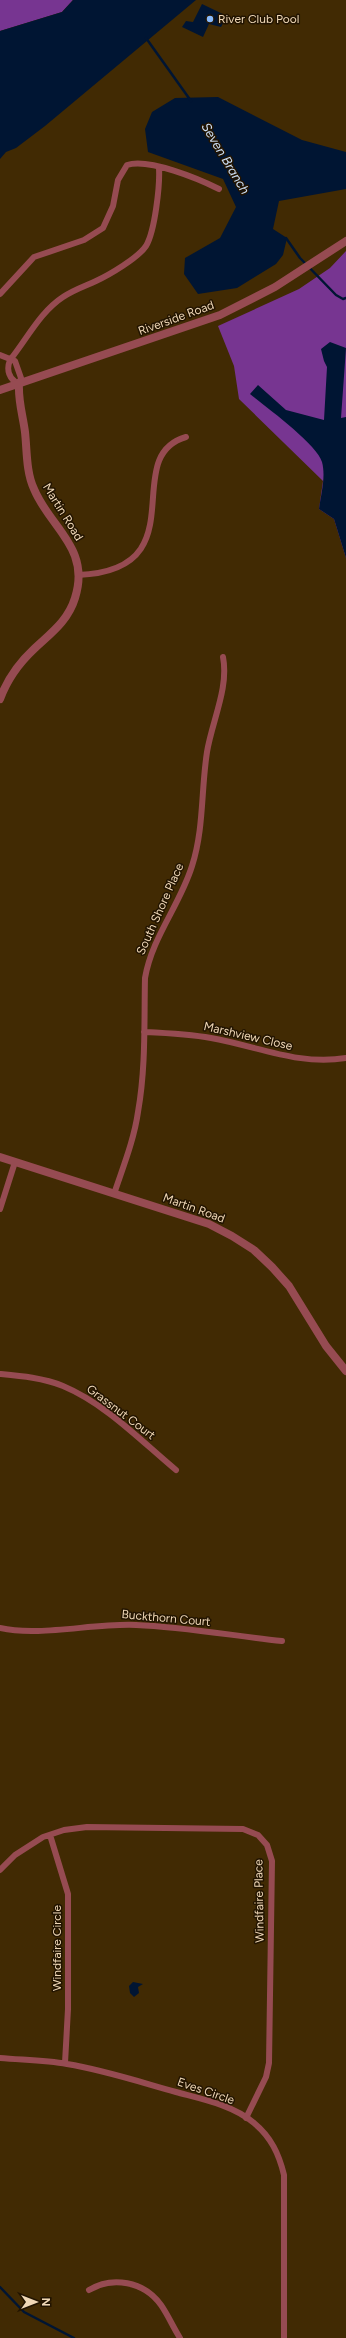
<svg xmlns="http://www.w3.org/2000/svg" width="346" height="2338" font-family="Figtree,sans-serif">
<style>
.green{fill:#773591}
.water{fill:#001533}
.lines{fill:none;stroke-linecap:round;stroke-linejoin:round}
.stream{stroke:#001533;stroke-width:2.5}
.minor{stroke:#964b52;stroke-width:6}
.tertiary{stroke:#964b52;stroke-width:8}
.poi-dot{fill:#88bafc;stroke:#221401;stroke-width:1.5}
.labels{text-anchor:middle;stroke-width:3;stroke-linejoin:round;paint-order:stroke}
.poi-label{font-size:12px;fill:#f0d8b7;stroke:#221401;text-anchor:start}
.street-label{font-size:12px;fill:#f0d8b7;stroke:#221401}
.water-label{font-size:13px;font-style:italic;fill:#cde0f8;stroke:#221401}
</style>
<rect width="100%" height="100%" fill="#412a03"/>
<path class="green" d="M0 0H73L62 12 0 31Z
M346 251V558L334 519 319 509 323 481 239 399 234 366 218 326 299 289 330 268Z"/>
<path class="water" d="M73 0H196L45 126 16 148 6 152 0 159V31L62 12Z
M202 4 227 16 221 27 209 24 203 37 182 27 186 21 193 22Z
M218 97 302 140 346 152V189L279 201 273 229 287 238 283 255 276 264 237 288 198 294 184 274 185 258 220 238 236 207 223 179 148 152 145 129 152 112 175 98Z
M330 342 346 348 341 418 346 417V558L334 519 319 509C321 494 326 477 322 462 317 444 266 407 250 394L258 385 286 410 324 420 327 367 324 361 321 349Z
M133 1982 143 1984 138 1987 139 1993 134 1997 130 1993 129 1986Z"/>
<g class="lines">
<path class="stream" d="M146 38 191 101
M286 238 300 258 336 295 343 299 346 298
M0 2287 24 2312 74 2338"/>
<path class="minor" d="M0 294 34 257 84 240 103 228 113 206 118 180 127 165C149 158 199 179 219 189
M0 355 15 361 21 378 19 384C9 379 6 370 10 360 27 339 40 312 63 297 73 290 85 286 96 281 109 275 138 258 146 246 155 231 160 185 159 168
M78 575C200 570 117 457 186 437
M144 1032C166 1033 189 1034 211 1038 257 1046 299 1066 346 1058
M114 1194C123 1167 134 1140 138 1112 146 1067 144 1022 145 978 152 937 180 905 192 866 204 829 201 790 207 752 212 721 229 688 223 657
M0 1209 15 1162
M0 1374C21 1376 43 1378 63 1386 106 1404 141 1441 176 1470
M0 1628C39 1637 94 1623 136 1625 185 1627 234 1636 282 1641
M50 1835 68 1894V2009L65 2063
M0 1870 15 1855 43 1837 64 1830 87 1827 243 1829 258 1835 267 1845 272 1861 269 2063 266 2077 246 2118
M0 2058C22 2060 45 2060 67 2064 104 2070 140 2082 176 2092 202 2099 233 2105 254 2123 271 2137 279 2154 284 2175V2338
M89 2290C112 2276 144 2281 161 2305 168 2315 173 2327 180 2338"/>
<path class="tertiary" d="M0 390 220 315 275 287 346 241
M0 699C7 680 19 663 34 649 51 633 68 621 75 598 91 548 50 528 34 489 26 472 27 450 25 432 23 416 18 401 19 384
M0 1157 209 1224 232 1236 254 1250 272 1267 289 1286 326 1346 346 1371"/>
</g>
<circle class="poi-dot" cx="210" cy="19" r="4"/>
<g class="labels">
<g class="poi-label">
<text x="218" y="23">River Club Pool</text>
</g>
<g class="street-label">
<text transform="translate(176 318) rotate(-20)" y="4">Riverside Road</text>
<text transform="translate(63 512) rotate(58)" y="4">Martin Road</text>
<text transform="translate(160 909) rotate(-66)" y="4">South Shore Place</text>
<text transform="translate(248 1036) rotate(13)" y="4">Marshview Close</text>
<text transform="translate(194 1208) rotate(20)" y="4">Martin Road</text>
<text transform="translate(121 1412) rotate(37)" y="4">Grassnut Court</text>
<text transform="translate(166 1618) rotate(5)" y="4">Buckthorn Court</text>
<text transform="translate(259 1901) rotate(-91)" y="4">Windfaire Place</text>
<text transform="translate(57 1948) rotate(-90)" y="4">Windfaire Circle</text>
<text transform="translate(206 2091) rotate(19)" y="4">Eves Circle</text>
</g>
<g class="water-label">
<text transform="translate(226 158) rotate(59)" y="5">Seven Branch</text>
</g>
</g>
<g transform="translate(36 2302) rotate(90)" stroke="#221401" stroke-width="3" paint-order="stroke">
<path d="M0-3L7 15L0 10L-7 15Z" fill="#f0d8b7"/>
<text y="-6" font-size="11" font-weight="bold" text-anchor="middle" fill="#f0d8b7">N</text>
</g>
</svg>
